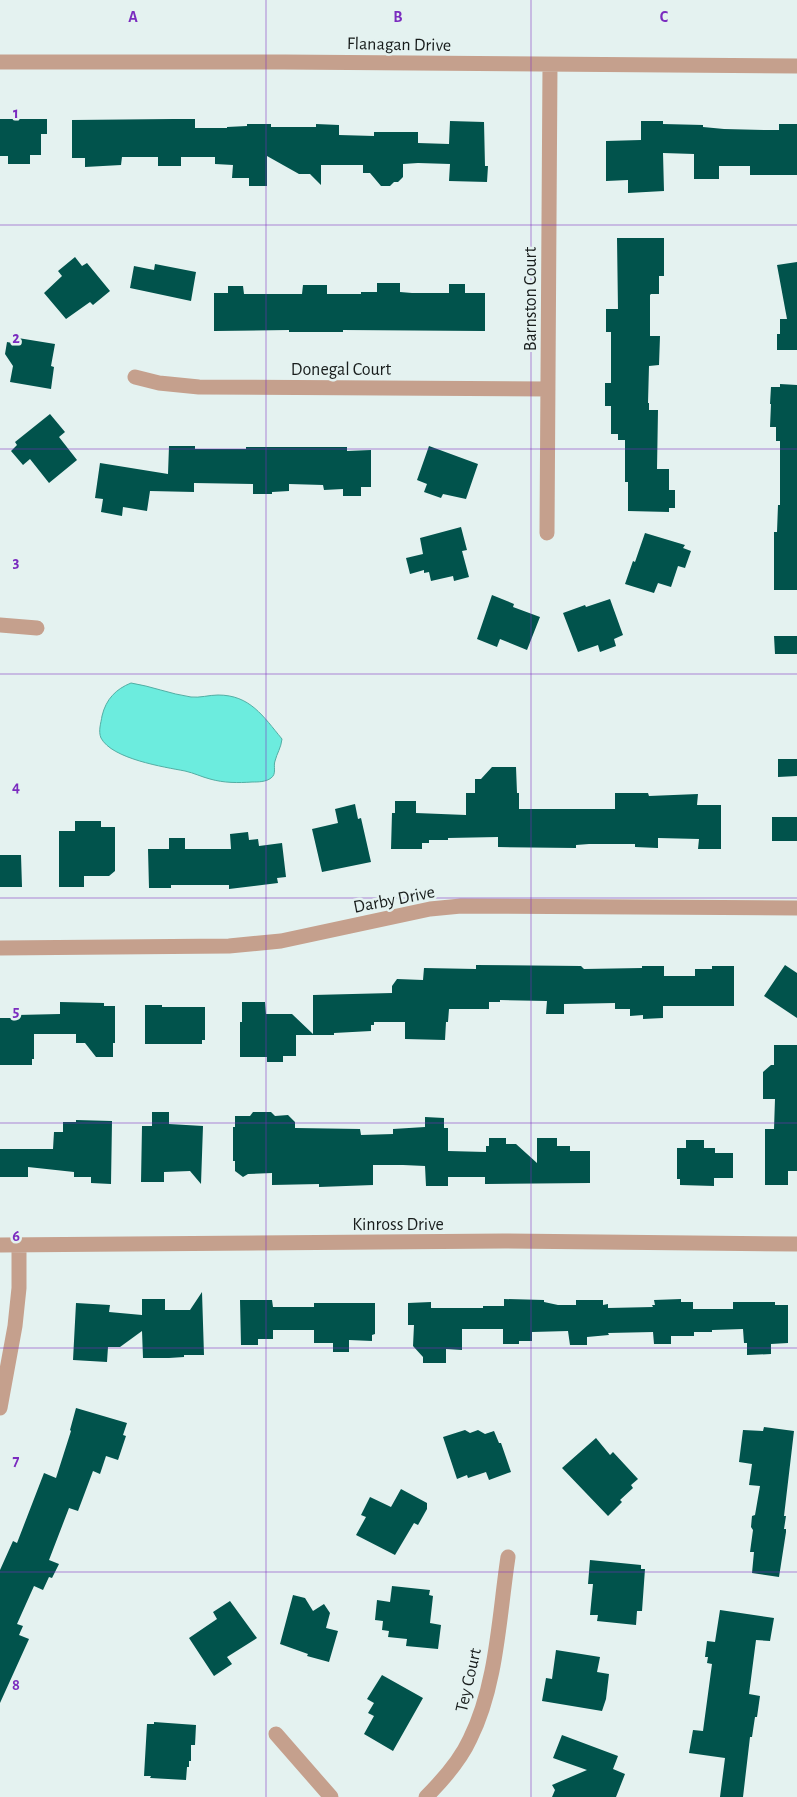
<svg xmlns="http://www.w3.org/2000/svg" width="797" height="1797" font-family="'Alegreya Sans',sans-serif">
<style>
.water{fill:#6cecde;stroke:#53aea4}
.building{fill:#01534c}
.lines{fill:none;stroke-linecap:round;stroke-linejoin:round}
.minor{stroke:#c5a08d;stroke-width:15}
.grid{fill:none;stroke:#7b2cbf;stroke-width:1;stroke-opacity:0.55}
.labels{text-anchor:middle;stroke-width:5;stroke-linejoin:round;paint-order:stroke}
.street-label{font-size:18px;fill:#181d1c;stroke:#e4f2f0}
.grid-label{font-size:16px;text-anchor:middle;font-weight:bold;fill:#7b2cbf;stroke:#e4f2f0;stroke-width:5;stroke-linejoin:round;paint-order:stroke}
</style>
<rect width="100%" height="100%" fill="#e4f2f0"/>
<path class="water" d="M131 683C151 686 170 694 191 697 200 698 209 695 218 695 250 695 263 716 282 739 281 748 277 753 275 761 273 766 277 774 271 778 266 782 258 782 252 782 238 783 224 783 210 779 202 777 194 773 185 771 164 767 112 759 101 738 98 731 101 723 102 716 106 699 116 689 131 683Z"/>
<path class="building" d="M0 119H47V134H41V155H30V164H8V156H0Z
M173 119H195V128H227V127L247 126V124H271V127H316V124L339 125V135L374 136V132H418V143L449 144 450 121 484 122 485 166H488L487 182 449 181 450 164 418 163 403 164V177L398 182H394L390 186H381L370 173H363V165H321V185L310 174H299L267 156V186H249V178H232L233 165 215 164V157H181V166H158V157H122L121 165 85 167V158H72V120Z
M641 121H663V124L703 125V127L724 129 767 130H779V124H797V175H750V166H719V179H694V154L663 153 664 191 628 193V180L606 181V141L641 140Z
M617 238H664V276H659V294H651L650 295V336H660L659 365 649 366 648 403H649V410H658L657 469H669V490H675V508H669V512L628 511V482H625V440H618V434H611V406H605V383H611V332H606V309H618Z
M75 257 82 266 87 263 110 291 93 305 90 302 66 319 44 293 62 276 58 271Z
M797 262V350H777V334H780V319H787L777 265Z
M155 264 196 272 191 301 130 288 134 266 154 270Z
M377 283H400V292L412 293H449V284H465V293H485V331L343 330V332H289V330L214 331V293H228V286H243L244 294H302L303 285H327V294H361V292H377Z
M18 338 55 344 51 366 54 367 51 389 10 382 13 366 5 354 7 342 17 344Z
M780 384 797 385V590H774V532H777L778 505H780V441H776V427H770L771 404H770L771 387H780Z
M50 414 65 432 59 437 77 460 49 483 30 459 23 465 11 451 17 445 15 442Z
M169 446H195V449H246V447H347V451L371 450V487H361V496H343V489L324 490 323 485 289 484V491L272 492V494H253V484L194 483V492L150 491 147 511 123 507 122 516 101 512 103 499 95 498 100 463 168 474Z
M429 446 478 464 466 499 443 494 441 498 424 492 427 484 417 480Z
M461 527 467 550 462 551 469 577 454 581 453 576 431 581 429 572 424 573V570L410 574 406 558 423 554 420 538Z
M645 533 685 545 683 548 691 551 685 568 678 566 671 587 658 583 654 593 625 584 633 561 635 562Z
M492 595 514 604 513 607 540 617 527 650 500 639 497 647 477 639Z
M610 599 623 635 614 639 616 646 600 652 598 645 578 652 563 613 585 605 586 607Z
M774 636H797V654H775Z
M778 759H797V776L778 777Z
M492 767H516L517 793H519V809H615V793H648L649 796 698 794 697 805H721V849H698L699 839 658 838V848L635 847V844H589L576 845V848L498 847V837L448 838V840H429V843H422V849H391L392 813H395V801H416V813L466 815V793H475V779H481Z
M355 804 358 819 361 818 371 862 322 872 312 829 338 823 335 809Z
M772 817H797V841H772Z
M75 821H101V827H115V871L109 876H84V887H59V831H75Z
M248 832 249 840 258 839 259 846 282 843 286 877 277 878 278 883 229 889V885H171V888H149L148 849H169V838H185V849H231L230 834Z
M0 855H21L22 887H0Z
M476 965 581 966 584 969 642 968V966H664V976H695V969H712V966H734V1006H663V1018L643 1019V1015L630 1016V1009H615V1003L564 1004V1014H546L547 1001 500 1000V1002H489V1009H449L448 1022H446L445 1040 405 1039V1022H374V1025H371V1031L334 1033V1035H296V1056H283V1062H267V1057H240V1022H242V1002H265L266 1014H292L313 1034V995L392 993V986L397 979 423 980 424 968 476 969Z
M785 965 797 973V1018L764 996Z
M60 1002 104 1003V1006H115V1043H113V1057H96L85 1043H76V1034H34V1059H32V1065H0V1018H17V1015L60 1014Z
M145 1005H162V1007H205V1040H202V1044H145Z
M774 1045H797V1171H788V1185H765V1129H774L775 1099H763V1072L771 1065H774Z
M152 1112H169V1124L203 1126 201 1184 190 1171 164 1172V1182H141L142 1126H152Z
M253 1112H271L275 1116 288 1115 295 1122V1128L360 1129 361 1135 393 1134V1129L425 1127V1117L444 1118V1128H448V1151L486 1152V1146H489V1138H506V1144H516L537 1163V1138H557V1146H570V1151H590V1183L485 1184V1177H448V1186H426L425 1166 403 1165H373V1185L319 1187V1184L272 1185V1173L248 1174 243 1177 235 1171V1161H233V1127H235V1116H250Z
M76 1120 112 1121 111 1184 91 1183V1177H74V1172L28 1167V1177H0V1149H53L54 1132H63V1122H76Z
M686 1140H704V1148H715V1153H733V1178H714V1186L680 1185V1179H677V1148H686Z
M202 1292 204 1355H184V1357L169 1358H143L142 1331 120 1347H108L107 1362 73 1360 76 1303 110 1305 109 1312 142 1315V1299H165V1310H190Z
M504 1299 544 1300V1302L558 1305H576V1300H603V1305L608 1304V1308L653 1307 652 1305H655L654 1300 681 1299V1302H693V1309H733V1302H775V1305H788V1343L771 1344V1354L747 1355V1343H744L743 1329 712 1330V1332H694V1336H671V1344H654L653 1332 608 1333 609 1335 587 1337V1345H570L568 1331 532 1332V1341H519V1344H503V1329H462V1350L446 1349V1363H423V1357L413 1346 414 1325H408V1303L431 1302V1308H483V1306H504Z
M240 1300H272L273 1307H314V1303H375V1334L372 1335V1341L349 1340V1352H333V1343H314V1330H273V1339H258V1345H241Z
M76 1408 127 1423 123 1435 126 1436 118 1460 106 1456 100 1474 93 1471 78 1511 69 1508 49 1560 59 1564 52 1578 49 1577 43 1590 34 1586 17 1624 23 1626 19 1635 29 1639 0 1703V1570L13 1541 17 1543 44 1473 56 1478 71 1431 70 1430Z
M764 1427 794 1431 784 1516H786L784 1529H786V1532L779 1577 752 1573 754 1552H750L753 1530 751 1527 752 1516 755 1515 760 1486 749 1485 752 1464 739 1462 743 1430 763 1431Z
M465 1430 470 1433 478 1430 485 1434 494 1431 499 1443H501L511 1472 489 1480 486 1472 468 1478 467 1475 457 1479 443 1437Z
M596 1438 610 1455 613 1452 638 1479 631 1485 633 1488 620 1500 622 1502 608 1516 562 1468Z
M401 1489 427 1503V1509L418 1525 414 1523 395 1555 356 1535 366 1517 361 1515 370 1497 391 1507Z
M590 1560 641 1565V1569H645L642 1611H637L636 1625 597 1621 598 1615H590L593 1584H588Z
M392 1586 430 1590 429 1595 433 1596 430 1623 441 1625 438 1649 406 1646 407 1639 388 1637 389 1631 382 1630 383 1621 375 1620 377 1600 390 1602Z
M293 1595 305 1598 313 1611 324 1604 330 1613 326 1628 338 1631 329 1662 307 1656 308 1654 280 1644Z
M230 1601 257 1638 227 1657 232 1664 214 1676 189 1638 217 1619 213 1612Z
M720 1610 774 1618 770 1641 756 1640 749 1694 760 1696 757 1717H755L752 1737H750L743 1797H720L725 1758 689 1753 693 1730 703 1731 712 1664 707 1663 708 1657H705L707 1641 715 1642Z
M556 1650 600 1657 597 1672 609 1674 606 1699 602 1711 542 1701 546 1678 552 1679Z
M382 1675 423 1698 393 1751 364 1734 374 1716 368 1713 374 1703 367 1699Z
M154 1722 196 1725 195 1745H191V1761H189V1767H187L186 1780 150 1778 151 1776H144L147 1724H154Z
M562 1735 618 1756 613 1769 625 1774 616 1797H552L555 1790 552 1785 587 1770 553 1758Z"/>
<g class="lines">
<path class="minor" d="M0 62H284L797 66
M135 377 159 383 199 387 548 389
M547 533 550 65
M0 625 37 628
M0 948 229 946 281 941 430 909 461 906 797 908
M0 1245 504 1241 797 1244
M0 1408 15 1326 19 1288V1246
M276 1734 331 1797
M426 1797C443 1780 460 1761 470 1739 497 1685 499 1616 508 1557"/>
</g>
<path class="grid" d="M266 0V1797M531 0V1797M0 225H797M0 449H797M0 674H797M0 898H797M0 1123H797M0 1348H797M0 1572H797"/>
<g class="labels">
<g class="street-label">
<text transform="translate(399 44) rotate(1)" y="6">Flanagan Drive</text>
<text transform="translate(530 299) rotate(-90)" y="6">Barnston Court</text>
<text x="341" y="375">Donegal Court</text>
<text transform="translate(394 899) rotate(-11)" y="6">Darby Drive</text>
<text x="398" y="1230">Kinross Drive</text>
<text transform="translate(468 1680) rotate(-77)" y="6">Tey Court</text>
</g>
</g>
<g class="grid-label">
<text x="133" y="22">A</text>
<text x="398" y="22">B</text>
<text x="664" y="22">C</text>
<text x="16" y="118">1</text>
<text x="16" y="343">2</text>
<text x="16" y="567">3</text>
<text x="16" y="792">4</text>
<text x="16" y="1016">5</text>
<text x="16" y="1241">6</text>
<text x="16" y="1466">7</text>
<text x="16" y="1690">8</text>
</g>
</svg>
